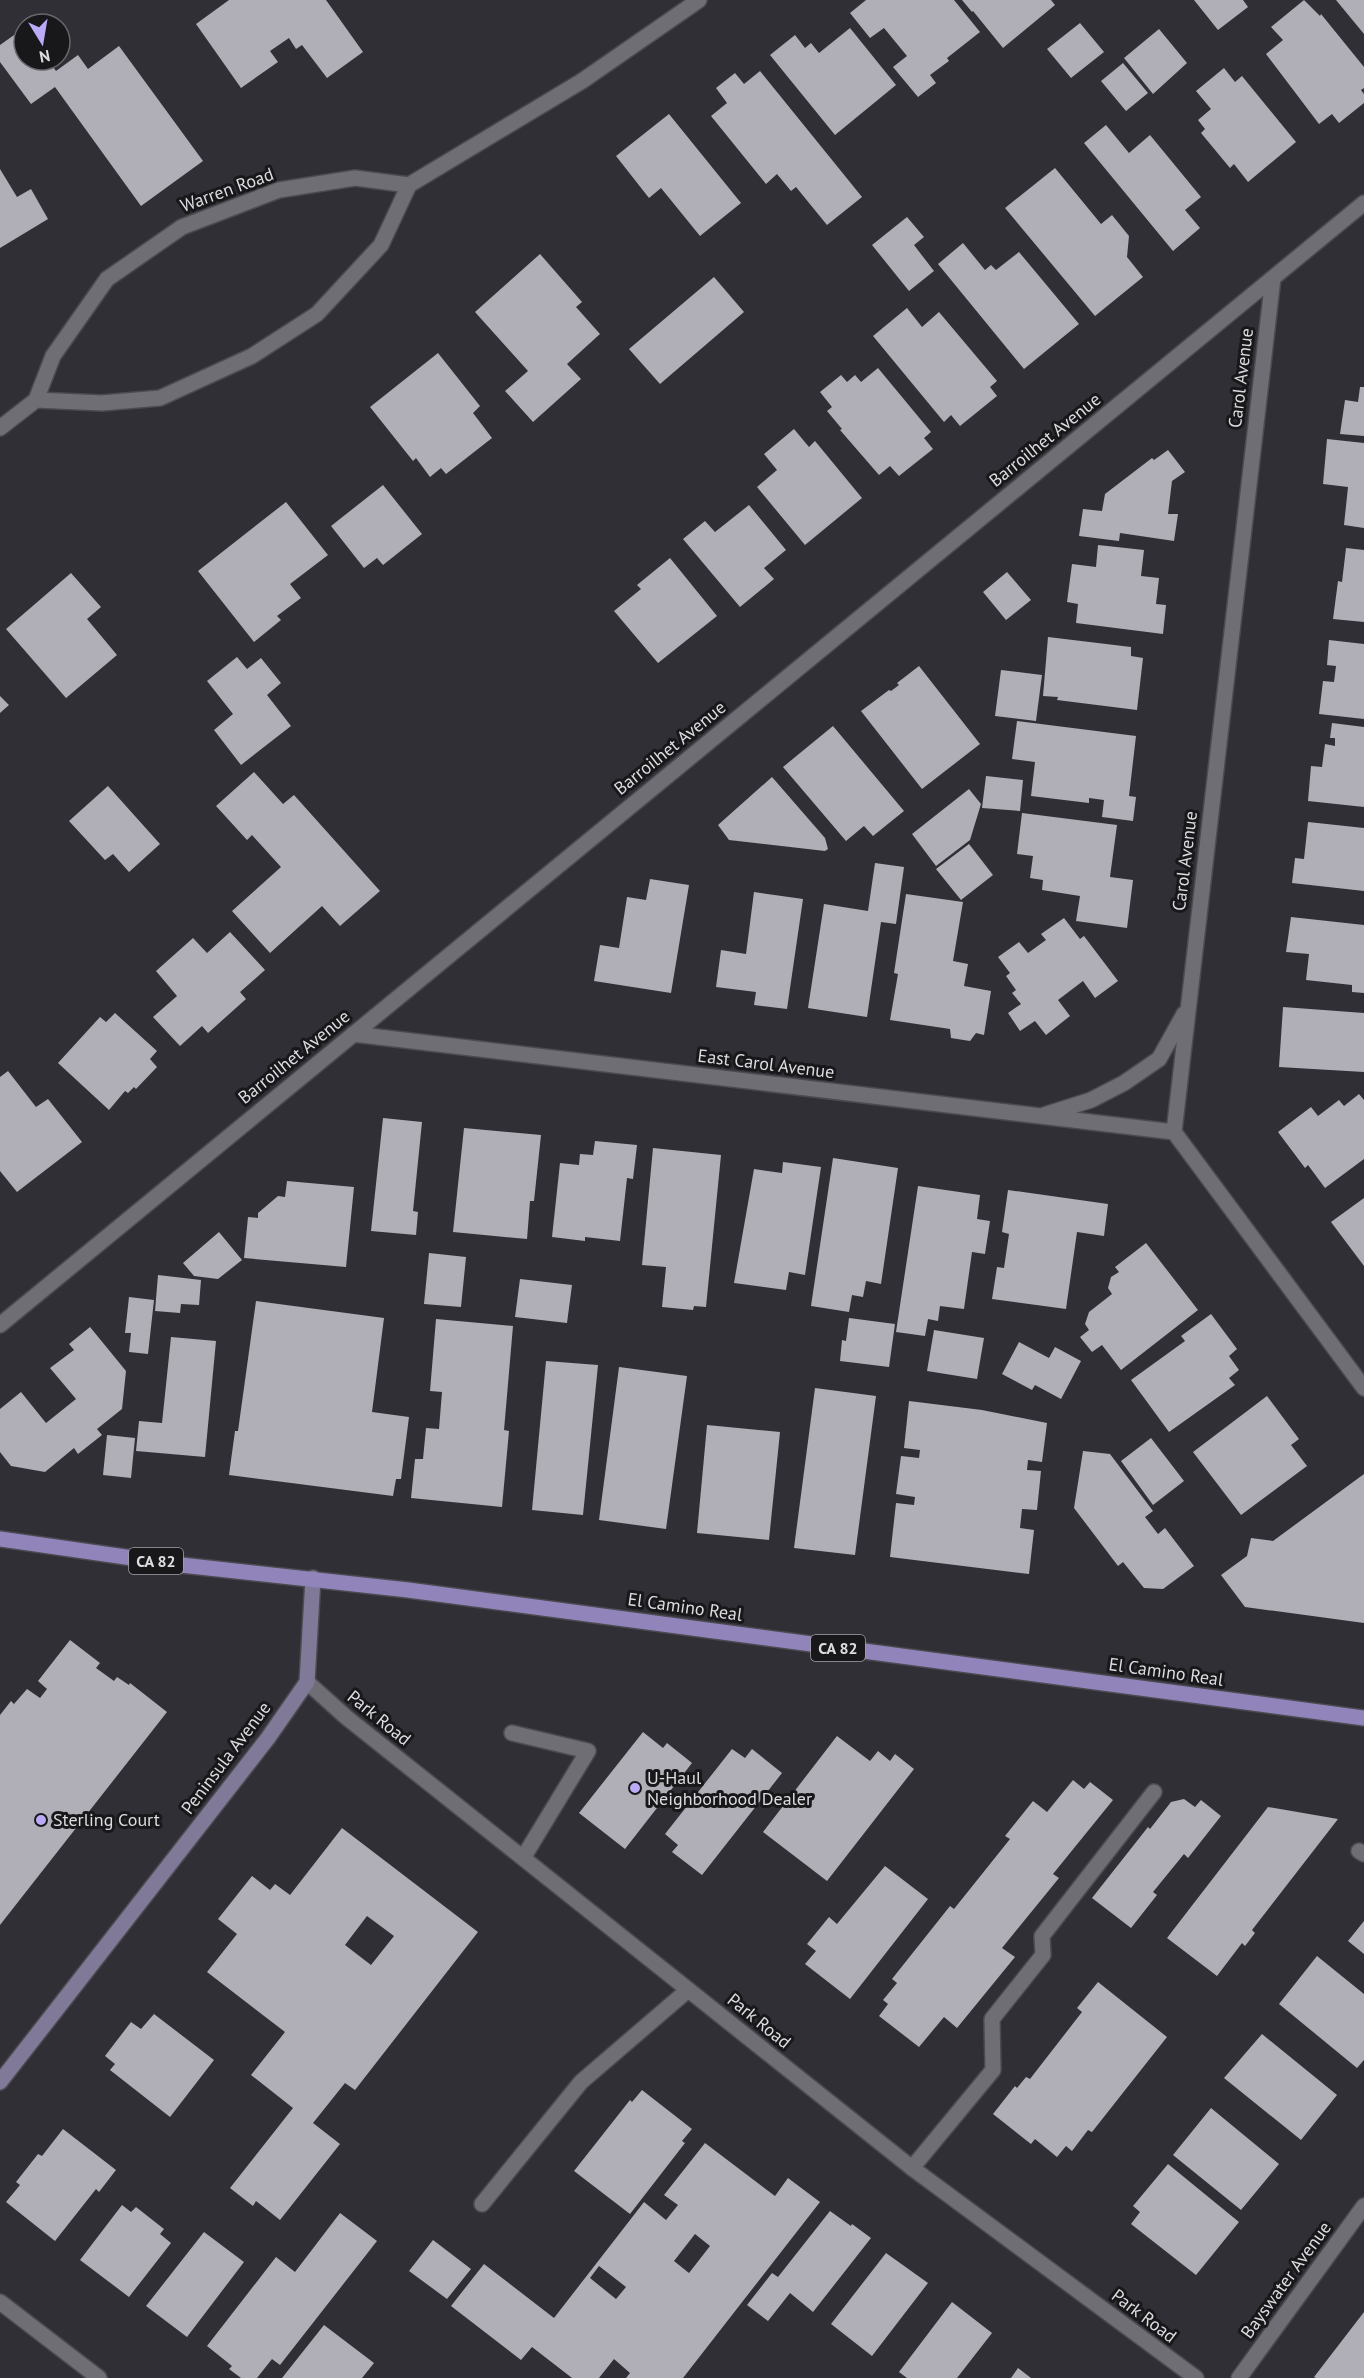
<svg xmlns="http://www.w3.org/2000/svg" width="1364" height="2378" font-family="'PT Sans',sans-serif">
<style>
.building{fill:#b0afb7;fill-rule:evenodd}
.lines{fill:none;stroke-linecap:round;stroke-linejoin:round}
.service-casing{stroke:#4b4a50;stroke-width:18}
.minor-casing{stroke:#4b4a50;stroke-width:18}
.secondary-casing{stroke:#4b4a50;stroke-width:18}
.primary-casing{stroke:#4b4a50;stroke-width:18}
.service{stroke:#6f6e75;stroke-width:15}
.minor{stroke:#6f6e75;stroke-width:15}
.secondary{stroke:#807998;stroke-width:15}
.primary{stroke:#9184bb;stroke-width:15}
.poi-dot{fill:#bbaaf6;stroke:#18181b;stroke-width:2}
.labels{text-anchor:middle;stroke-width:6;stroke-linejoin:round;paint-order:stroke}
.shield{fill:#18181b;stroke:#a2a1a5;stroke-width:1.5}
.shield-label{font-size:16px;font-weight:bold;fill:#dddce0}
.street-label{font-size:18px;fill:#dddce0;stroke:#18181b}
.poi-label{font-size:18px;fill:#dddce0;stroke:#18181b;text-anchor:start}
</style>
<rect width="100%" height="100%" fill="#302f36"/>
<path class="building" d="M229 0H326L363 52 327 78 302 45 296 49 289 38 270 51 278 62 241 88 196 24Z
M866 0H954L980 32 947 58 949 61 930 75 936 83 918 97 893 67 907 56 884 28 870 38 850 13Z
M962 0H1051L1055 5 1003 48 973 11 972 12Z
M1194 0H1243L1248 7 1218 30Z
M1304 0 1320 16 1321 14 1364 67V88L1361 90 1364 94V103L1339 123 1332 114 1319 124 1266 54 1283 40 1271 27Z
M1336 0H1364V34Z
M1080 23 1104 52 1071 78 1047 49Z
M24 28V60H48L56 71 78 55 88 69 119 46 203 161 141 206 55 87 31 104 0 62V45Z
M850 28 896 85 835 135 770 55 795 35 805 48 811 43 819 53Z
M1159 29 1187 63 1153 94 1124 58Z
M1123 63 1148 93 1126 111 1101 81Z
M1224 68 1235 82 1242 76 1296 142 1248 182 1234 164 1230 168 1201 133 1205 129 1198 120 1211 109 1196 91Z
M760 71 862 197 827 225 796 187 791 191 777 174 766 184 711 116 727 103 716 88 735 73 744 84Z
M669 114 741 203 700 236 661 188 649 198 616 156Z
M1106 125 1129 153 1150 135 1201 197 1185 210 1200 228 1173 251 1084 143Z
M1055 168 1101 224 1112 215 1129 236 1127 257 1143 277 1095 316 1005 208Z
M0 169 17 197 31 189 48 219 0 248Z
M907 217 924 237 914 245 934 271 909 291 872 245Z
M963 243 985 270 991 265 996 270 1019 252 1079 324 1024 369 938 264Z
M540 254 582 302 576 307 600 334 567 364 581 379 533 422 505 391 528 371 475 312Z
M714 277 744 312 660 384 629 349Z
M907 308 922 327 939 312 997 381 990 387 997 396 960 426 951 415 944 422 873 336Z
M438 353 480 406 473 413 492 438 446 474 441 468 430 477 416 458 413 461 370 407Z
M878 368 931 432 924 438 933 449 899 476 890 466 879 475 840 430 842 429 827 411 832 407 820 392 841 375 847 382 855 375 861 382Z
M1360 387H1364V436L1340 434 1345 400 1358 402Z
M794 429 809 447 815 441 862 498 805 545 757 487 777 470 764 454Z
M1327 439 1364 443V528L1344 525 1348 487 1323 484Z
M1168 450 1185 472 1172 481 1168 514H1178L1174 541 1120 533 1119 541 1079 536 1083 509 1102 511 1105 494 1152 458 1154 460Z
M383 485 422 534 383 565 377 558 364 568 331 526Z
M286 502 328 555 290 584 301 598 277 616 281 620 254 642 198 571Z
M749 505 786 550 764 568 774 579 740 607 683 539 705 521 715 532Z
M1098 545 1144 550 1141 576 1159 578 1156 604 1166 605 1163 634 1076 623 1078 604 1067 602 1072 564 1096 567Z
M1346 548 1364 550V622L1333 619 1338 581 1342 582Z
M670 558 717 616 658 663 614 611 641 589 637 585Z
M1007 572 1031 600 1006 620 983 592Z
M71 573 101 607 87 619 117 655 66 698 6 629Z
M1048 637 1131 647V656L1143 658 1137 710 1057 700 1058 697 1043 696Z
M1329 640 1364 644V719L1319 714 1323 681 1334 682 1336 666 1327 665Z
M237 657 247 669 261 658 281 683 267 695 291 726 241 765 214 730 233 714 207 681Z
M919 666 980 744 922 789 861 711 889 690 891 691 899 685 897 683Z
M1001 670 1042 675 1036 721 995 716Z
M0 696 9 705 0 713Z
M1017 721 1136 736 1129 796 1136 797 1133 821 1102 817 1104 800 1089 798V803L1031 796 1035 762 1012 759Z
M1332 723 1364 727V807L1308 801 1311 766 1322 767 1325 744 1335 746V738H1330Z
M833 726 904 811 873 836 864 826 846 841 783 767Z
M254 772 283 804 294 795 380 891 340 926 322 906 270 953 232 911 281 867 252 835 247 840 216 806Z
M986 776 1023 780 1020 811 982 808Z
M772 777 825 838 828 849 825 851 729 840 718 825Z
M108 786 160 844 129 872 113 854 105 860 69 821Z
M969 789 981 804 970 840 936 866 912 834Z
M1022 813 1117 825 1110 877 1133 880 1127 928 1076 921 1080 896 1042 890 1043 880 1030 878 1033 856 1017 854Z
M1308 822 1364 828V891L1292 883 1295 858 1304 859Z
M969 844 993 875 961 900 936 869Z
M875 863 904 867 896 924 881 922 867 1017 808 1008 824 904 868 911Z
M650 879 689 885 671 993 594 981 600 945 619 948 627 897 646 900Z
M754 892 803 899 787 1009 754 1005 756 992 716 987 721 950 746 954Z
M906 894 963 902 953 961 968 964 964 986 991 991 984 1035 976 1033 970 1041 951 1038 950 1029 890 1020 898 974 894 973Z
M1291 917 1364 925V993L1352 992V985L1306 980 1309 954 1286 952Z
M1064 918 1080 939 1084 936 1118 981 1095 998 1083 981 1058 1000 1070 1016 1046 1035 1035 1021 1020 1031 1008 1013 1021 1004 1012 993 1016 990 1006 976 1010 973 998 957 1019 942 1028 953 1046 940 1041 934Z
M230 932 265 970 240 992 246 999 208 1033 202 1026 180 1046 153 1017 177 996 156 971 193 938 207 953Z
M1283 1007 1364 1013V1072L1279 1067Z
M115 1013 157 1051 150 1059 157 1067 136 1089 134 1087 128 1093 125 1091 109 1110 58 1063 100 1017 106 1022Z
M8 1071 36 1107 48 1099 82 1142 17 1192 0 1171V1077Z
M1359 1094 1364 1100V1159L1325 1188 1308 1165 1305 1168 1278 1132 1311 1107 1318 1116 1339 1100 1344 1106Z
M383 1118 422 1122 413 1211 418 1212 416 1235 371 1231Z
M464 1128 541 1135 534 1201H530L527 1239 453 1232Z
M595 1141 637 1145 633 1179 627 1178 620 1241 585 1237V1241L552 1237 560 1163 579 1165 580 1154 593 1155Z
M653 1148 721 1155 706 1307 694 1306 693 1310 662 1307 666 1267 642 1265Z
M833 1158 898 1168 881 1284 866 1281 863 1297 852 1295 849 1312 811 1306Z
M783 1162 821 1167 805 1275 789 1272 786 1290 734 1283 754 1169 782 1173Z
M287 1181 354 1187 346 1267 244 1258 248 1217 258 1218V1213L278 1196 285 1197Z
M918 1186 980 1195 977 1219 990 1221 985 1254 972 1252 964 1309 940 1306 938 1321 928 1319 925 1336 896 1332Z
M1008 1190 1108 1204 1104 1236 1077 1232 1066 1309 992 1299 997 1267 1004 1268 1009 1234 1002 1232Z
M1364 1198V1266L1331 1222Z
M219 1232 242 1260 218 1279 194 1276 183 1263Z
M1146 1243 1198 1310 1121 1370 1102 1345 1092 1352 1080 1337 1089 1330 1085 1324 1089 1312 1112 1294 1108 1288 1111 1277 1119 1272 1115 1267Z
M429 1253 466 1257 461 1307 424 1304Z
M158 1275 201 1280 199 1305 181 1304 180 1313 155 1311Z
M520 1279 572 1285 567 1323 515 1317Z
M129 1297 154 1300 148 1354 129 1352 131 1333H125Z
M256 1301 384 1318 372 1412 409 1417 401 1479H396L393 1496 229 1475 235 1431H238Z
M1211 1314 1237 1349 1229 1356 1239 1370 1229 1378 1235 1385 1169 1432 1131 1380 1185 1341 1181 1336Z
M849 1318 895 1324 889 1367 840 1361 842 1340 846 1341Z
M436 1319 513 1326 504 1430 509 1431 502 1507 411 1498 415 1459H423L426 1428 439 1429 442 1392 430 1391Z
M90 1327 126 1371 122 1409 97 1429 102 1435 78 1454 74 1448 45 1472 11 1466 0 1452V1409L21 1392 46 1423 76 1399 50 1368 74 1350 69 1344Z
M934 1330 984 1338 977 1379 927 1371Z
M171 1337 216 1341 205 1457 136 1451 139 1421 162 1423Z
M1019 1342 1049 1358 1055 1347 1081 1361 1061 1399 1035 1385 1032 1390 1002 1374Z
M546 1361 598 1365 583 1515 532 1510Z
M619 1367 687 1376 666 1529 599 1520Z
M815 1388 876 1396 855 1555 794 1548Z
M1267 1396 1299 1439 1291 1445 1307 1466 1241 1515 1193 1452Z
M909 1401 982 1410 1047 1423 1042 1462 1028 1460 1027 1470 1041 1471 1037 1510 1022 1509 1020 1528 1034 1530 1029 1574 890 1557 896 1503 914 1505 915 1497 896 1494 901 1456 919 1458 920 1450 904 1448Z
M707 1425 780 1432 769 1540 697 1533Z
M107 1435 135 1438 131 1478 103 1475Z
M1151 1438 1184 1481 1153 1505 1121 1461Z
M1083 1451 1110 1454 1153 1511 1145 1517 1158 1534 1165 1528 1194 1566 1163 1589 1144 1588 1123 1562 1118 1566 1074 1508Z
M1364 1474V1623L1245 1607 1221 1575 1247 1556 1251 1538 1273 1541Z
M70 1640 100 1663 96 1668 114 1681 117 1677 129 1685 130 1683 167 1712 0 1925V1715L11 1701 14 1704 27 1689 40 1698 47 1689 38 1681Z
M643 1732 663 1748 667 1743 692 1763 625 1849 579 1813Z
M837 1736 870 1761 878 1751 890 1761 895 1754 914 1769 827 1881 763 1832Z
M732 1749 745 1758 752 1749 782 1773 702 1875 672 1852 678 1845 665 1834Z
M1073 1780 1084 1789 1090 1782 1113 1800 1053 1874 1059 1878 1002 1948 1015 1957 957 2028 944 2017 919 2047 879 2016 888 2004 883 2000 897 1983 892 1979 950 1906 954 1909 1010 1839 1005 1836 1033 1801 1047 1812Z
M1184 1799 1195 1807 1201 1800 1221 1816 1188 1858 1184 1854 1153 1892 1157 1895 1131 1928 1092 1898 1148 1827 1150 1829 1171 1802Z
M1268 1807 1338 1819 1252 1930 1255 1933 1245 1946 1242 1943 1217 1976 1167 1938Z
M342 1828 478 1932 355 2090 345 2083 313 2123 340 2144 280 2220 256 2201 253 2206 230 2188 293 2108 251 2075 285 2032 207 1972 237 1934 218 1919 252 1876 270 1890 275 1884 290 1895ZM367 1916 394 1936 371 1965 345 1945Z
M885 1866 928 1899 850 1999 805 1964 816 1951 807 1944 829 1917 837 1924Z
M1364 1921V1954L1348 1941Z
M1317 1956 1364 1994V2060L1357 2068 1279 2004Z
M1098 1982 1167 2037 1092 2132 1088 2130 1072 2151 1066 2146 1057 2157 1035 2139 1031 2144 993 2114 1015 2086 1017 2088 1026 2077 1030 2079 1082 2012 1077 2008Z
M154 2014 214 2060 170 2117 110 2070 115 2064 105 2056 131 2022 141 2029Z
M1262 2034 1337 2095 1301 2140 1224 2078Z
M642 2090 692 2129 682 2141 685 2143 630 2214 574 2171 630 2100 632 2102Z
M1211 2108 1279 2164 1241 2210 1173 2155Z
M63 2129 116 2170 99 2192 96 2189 55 2241 6 2202 20 2185 16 2182 38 2154 42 2156Z
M705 2143 775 2196 788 2178 820 2202 683 2378H626L630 2373 614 2359 599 2378H572L532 2347 521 2360 451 2306 484 2264 554 2318 644 2202 666 2220 678 2205 664 2195ZM695 2234 710 2246 689 2273 674 2261ZM599 2266 626 2287 616 2299 590 2278Z
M1168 2164 1239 2222 1196 2275 1131 2224 1140 2212 1133 2206Z
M122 2205 131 2212 136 2207 164 2229 160 2234 171 2243 129 2297 80 2260Z
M830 2211 851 2226 852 2224 871 2238 813 2312 790 2293 768 2321 747 2305 772 2273 778 2277Z
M340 2213 377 2241 280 2365 272 2359 257 2378H241L229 2369 232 2366 207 2346 276 2257 295 2272Z
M204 2232 244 2262 187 2337 146 2306Z
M433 2240 471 2269 447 2299 409 2271Z
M886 2253 928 2283 872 2356 831 2324Z
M952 2302 992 2333 957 2378H907L899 2372Z
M1364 2312V2378H1316L1314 2377Z
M324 2325 374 2363 362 2378H282Z
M1018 2368 1031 2378H1011Z"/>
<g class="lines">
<defs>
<path id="service" d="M512 1733 588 1751 523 1858
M1359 1851 1364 1854
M912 2168 993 2070 992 2019 1043 1955 1042 1936 1154 1792
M482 2204 581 2082 688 1990"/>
<path id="minor" d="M1273 278 1174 1132 1364 1388
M36 400 102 403 160 398 252 356 317 314 381 245 409 185 582 81 699 0
M0 428 36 400 53 356 107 279 182 227 279 190 355 178 409 185
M353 1034 1174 1132
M1044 1115 1091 1100 1124 1083 1159 1059 1184 1014
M0 1325 1364 203
M307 1682 346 1717 912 2168 1196 2378
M0 2302 99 2378
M1239 2378 1364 2206"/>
<path id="secondary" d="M0 2082 268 1738 307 1682 313 1578"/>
<path id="primary" d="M0 1539 181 1565 408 1590 1364 1718"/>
</defs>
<use href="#service" class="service-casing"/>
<use href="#minor" class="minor-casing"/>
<use href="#secondary" class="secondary-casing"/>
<use href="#primary" class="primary-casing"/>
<use href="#service" class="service"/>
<use href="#minor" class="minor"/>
<use href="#secondary" class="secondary"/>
<use href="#primary" class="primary"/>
</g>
<g class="poi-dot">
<circle cx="635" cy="1788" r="6"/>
<circle cx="41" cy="1820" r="6"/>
</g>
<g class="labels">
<g class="shield">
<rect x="129" y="1548" width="54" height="26" rx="4.5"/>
<rect x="811" y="1635" width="54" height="26" rx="4.5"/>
</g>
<g class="shield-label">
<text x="156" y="1567">CA 82</text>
<text x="838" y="1654">CA 82</text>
</g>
<g class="street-label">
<text transform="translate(227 190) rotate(-20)" y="6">Warren Road</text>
<text transform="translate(1241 378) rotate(-83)" y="6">Carol Avenue</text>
<text transform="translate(1045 440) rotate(-39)" y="6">Barroilhet Avenue</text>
<text transform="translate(670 748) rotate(-39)" y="6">Barroilhet Avenue</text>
<text transform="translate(1185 861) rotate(-83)" y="6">Carol Avenue</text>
<text transform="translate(294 1057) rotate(-39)" y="6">Barroilhet Avenue</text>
<text transform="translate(766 1064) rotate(7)" y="6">East Carol Avenue</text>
<text transform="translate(685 1607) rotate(8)" y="6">El Camino Real</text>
<text transform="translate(1166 1672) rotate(8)" y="6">El Camino Real</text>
<text transform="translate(379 1718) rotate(39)" y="6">Park Road</text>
<text transform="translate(226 1758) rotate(-53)" y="6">Peninsula Avenue</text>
<text transform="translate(759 2021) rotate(39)" y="6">Park Road</text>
<text transform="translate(1286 2280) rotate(-54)" y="6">Bayswater Avenue</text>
<text transform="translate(1144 2316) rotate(37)" y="6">Park Road</text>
</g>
<g class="poi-label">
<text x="647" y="1784">U-Haul<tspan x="647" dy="21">Neighborhood Dealer</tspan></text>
<text x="53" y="1826">Sterling Court</text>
</g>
</g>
<g transform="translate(42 42) rotate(169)"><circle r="28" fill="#18181b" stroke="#67666a" stroke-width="1.5"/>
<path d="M0-4.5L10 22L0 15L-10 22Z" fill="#bbaaf6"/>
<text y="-9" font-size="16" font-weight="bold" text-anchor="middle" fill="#dddce0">N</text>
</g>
</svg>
